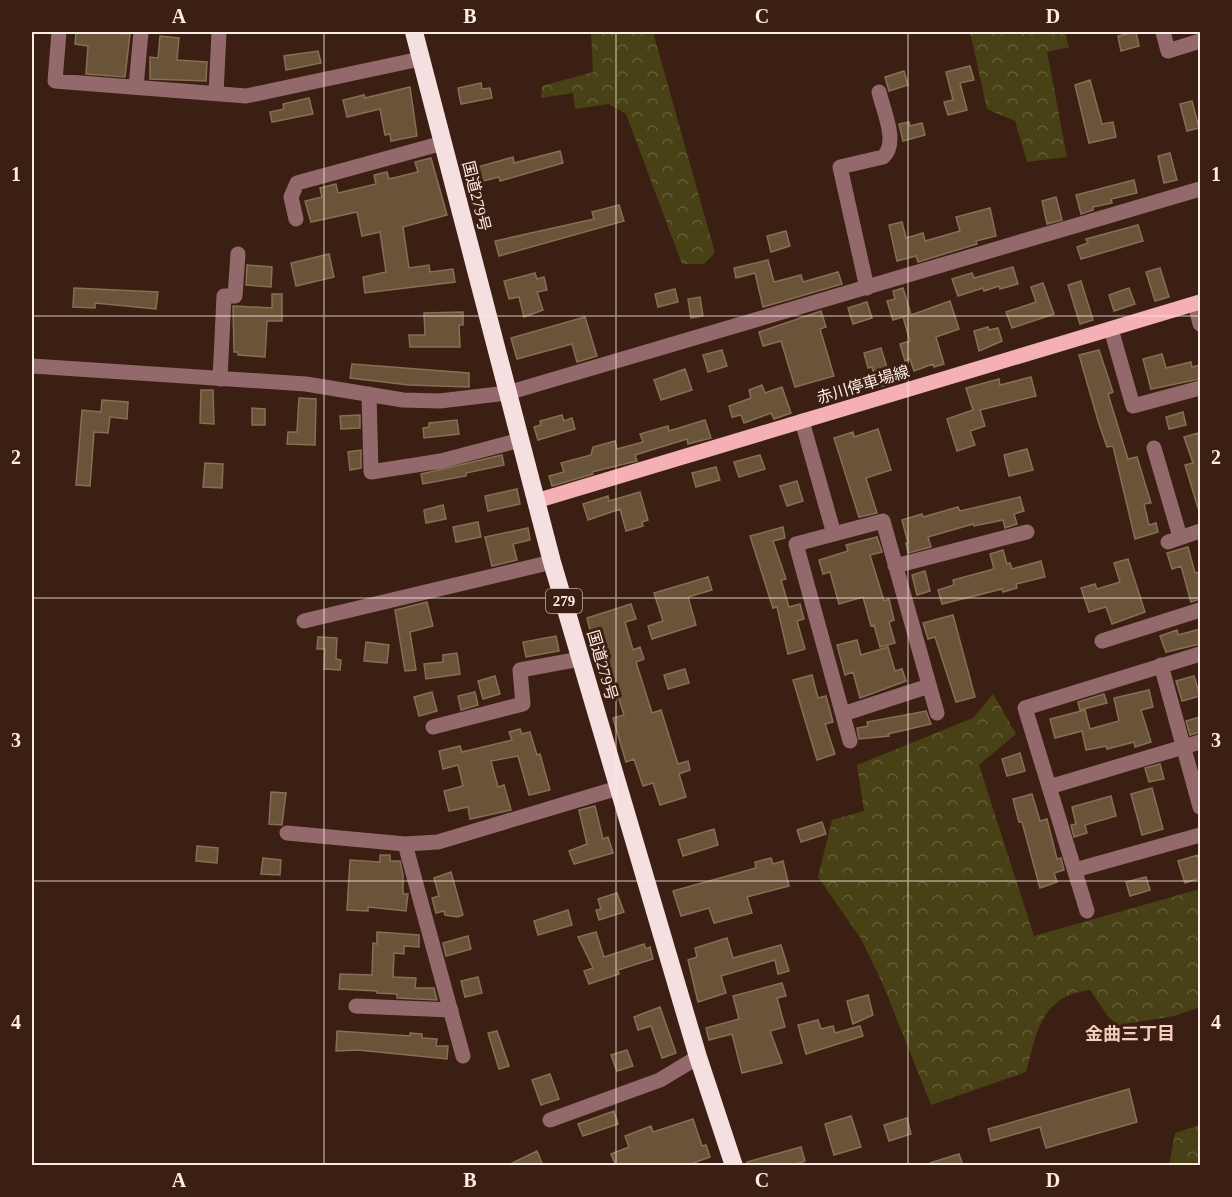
<svg xmlns="http://www.w3.org/2000/svg" width="1232" height="1197" font-family="'Times New Roman','Noto Sans JP',serif">
<style>
.forest{fill:url(#forest-crowns)}
.building{fill:#695439;stroke:#866f54;stroke-width:1.5}
.lines{fill:none;stroke-linecap:round;stroke-linejoin:round}
.minor{stroke:#93696c;stroke-width:15}
.major{stroke:#f5b0b5;stroke-width:15}
.highway{stroke:#f5dfe0;stroke-width:18}
.grid{fill:none;stroke:#fcece6;stroke-width:1.5;stroke-opacity:0.55}
.labels{text-anchor:middle;stroke-width:6;stroke-linejoin:round;paint-order:stroke}
.shield{fill:#3b1f13;stroke:#c2aea7;stroke-width:1.5}
.shield-label{font-size:15px;font-weight:bold;fill:#fcece6}
.street-label{font-size:16px;fill:#fcece6;stroke:#3b1f13}
.neighbourhood-label{font-size:18px;font-weight:bold;fill:#f5cebe;stroke:#3b1f13}
.neatline{fill:none;stroke:#fcece6;stroke-width:2}
.grid-label{font-size:20px;text-anchor:middle;font-weight:bold;fill:#fcece6}
</style>
<defs>
<pattern id="forest-crowns" width="20" height="18" patternUnits="userSpaceOnUse" patternTransform="scale(1.5)"><rect width="20" height="18" fill="#484116"/><path d="M2 6a3 3 0 1 1 6 0M12 15a3 3 0 1 1 6 0" fill="none" stroke="#635d38"/></pattern>
</defs>
<rect width="100%" height="100%" fill="#3b1f13"/>
<path class="forest" d="M591 32H653L715 253 704 264H682L626 114 609 104 575 109 573 93 541 98 542 86 593 72Z
M970 32H1065L1069 47 1047 52 1067 157 1027 162 1015 121 987 109Z
M993 694 1016 734 979 765 1034 936 1200 889V1007L1174 1016 1119 1025 1109 1018 1090 990C1041 996 1037 1031 1026 1072L931 1105 882 982 861 939 818 877 832 820 864 811 857 765 973 718Z
M1200 1125V1165H1169L1175 1133Z"/>
<path class="building" d="M76 32 130 34 125 77 86 74 88 46 75 44Z
M1136 32 1139 46 1121 51 1118 36Z
M160 36 179 38 177 60 207 62 206 81 150 79V57L158 58Z
M318 51 321 63 286 70 284 56Z
M970 66 974 80 960 83 967 110 948 115 944 102 953 100 946 72Z
M904 71 908 85 889 91 885 77Z
M1090 80 1102 124 1113 122 1116 137 1089 143 1075 85Z
M481 83 482 89 490 88 492 98 461 104 458 88Z
M410 87 417 136 391 141 390 134 385 135 380 109 347 117 343 100 364 95 365 98Z
M309 98 313 114 272 122 270 112 284 109 283 104Z
M1192 101 1199 128 1187 131 1180 104Z
M909 122 910 126 922 123 925 135 903 141 899 124Z
M560 151 563 163 500 181 499 177 475 183 471 169 513 157 514 163Z
M1170 153 1177 180 1164 183 1158 156Z
M431 158 447 215 403 227 409 268 429 265 430 272 453 269 455 282 365 293 363 277 386 272 380 232 362 236 357 212 311 222 305 201 322 197 320 188 336 184 338 193 376 184 374 175 387 172 389 179 418 172 415 162Z
M1134 180 1137 193 1111 199 1112 203 1093 207V210L1081 214 1076 195Z
M1056 197 1062 220 1047 224 1042 201Z
M619 205 624 221 499 256 495 241 594 219 592 212Z
M990 208 996 236 976 241 977 244 918 262 916 256 897 261 889 225 902 222 906 238 923 233 925 241 960 231 956 217Z
M1138 225 1143 241 1081 259 1077 247 1088 243 1086 239Z
M786 231 790 246 771 252 767 236Z
M329 254 334 277 296 286 291 263Z
M768 260 774 282 801 275 803 282 838 272 842 284 763 307 755 273 736 278 734 268Z
M247 265 272 267 271 287 246 285Z
M1013 267 1018 284 1000 289 999 286 984 291 983 288 958 296 952 279 972 273 974 278Z
M1160 268 1169 297 1155 301 1146 272Z
M535 273 537 279 544 277 547 290 537 292 543 310 524 317 519 297 509 299 504 281Z
M1081 281 1093 320 1080 324 1068 285Z
M1043 283 1054 314 1012 328 1006 312 1036 302 1031 287Z
M74 288 158 292 156 309 95 303V308L73 307Z
M903 288 911 315 950 301 959 329 936 337 944 364 934 367 933 364 914 371 910 359 905 361 900 344 910 341 903 317 909 315 893 320 887 301 895 299 893 291Z
M1129 288 1135 304 1114 311 1109 295Z
M675 289 678 302 658 307 655 294Z
M272 294H282V321H267L265 357 238 355V352H234L233 306 272 308Z
M700 297 703 316 691 318 688 299Z
M867 302 872 318 853 324 848 308Z
M821 311 826 327 820 329 834 376 795 387 781 341 763 346 759 332Z
M463 312V325H459L460 347H410L409 335H425L424 313Z
M585 317 597 356 577 362 572 344 517 359 511 338Z
M988 327 989 330 998 328 1002 341 979 351 974 331Z
M881 348 892 384 877 387 872 367 868 368 864 353Z
M722 350 727 366 708 372 703 355Z
M1099 350 1113 392 1108 394 1128 459 1137 457 1151 503 1144 504 1149 525 1156 523 1158 532 1135 539 1113 446 1107 447 1099 424 1079 355Z
M1162 354 1166 368 1191 362 1192 367 1200 365V379L1151 389 1143 359Z
M352 364 469 373V387L409 385 350 378Z
M685 369 692 390 661 400 654 380Z
M1031 377 1036 396 980 410 985 426 970 431 975 445 957 451 947 419 973 410 966 388 999 379 1000 385Z
M762 385 765 393 782 387 791 413 774 419 771 413 744 423 741 415 732 417 729 406 751 398 749 390Z
M201 390H213L214 424 200 423Z
M299 398 316 399 315 445 287 444 288 432H297Z
M102 400 128 402 127 419 110 417 108 433 94 432 90 486 76 485 82 410 101 412Z
M252 408 265 409V425H252Z
M1183 412 1186 425 1169 429 1166 417Z
M360 415V428L341 429 340 416Z
M562 415 564 421 572 418 575 429 538 440 534 427 541 425 540 421Z
M457 420 459 434 424 438 423 428 429 427V423Z
M705 420 711 438 688 444 687 439 635 455 637 461 592 472 593 474 552 486 549 476 564 472 561 463 591 455 593 447 615 441 617 449 643 442 640 434 668 426 669 431Z
M878 429 891 470 866 478 877 513 859 517 834 438 853 432 854 437Z
M1198 433 1200 508H1198L1185 465 1193 463 1184 437Z
M1027 449 1033 470 1009 476 1004 455Z
M361 450V468L350 470 348 452Z
M502 455 504 465 466 473V476L423 484 421 474Z
M760 455 765 469 739 477 734 462Z
M205 463 223 464 222 488 203 487Z
M716 467 720 480 696 487 692 473Z
M797 481 803 501 787 506 780 486Z
M517 489 520 504 488 511 485 496Z
M640 492 648 520 642 522 643 526 626 531 620 509 588 520 583 504 608 496 609 501Z
M1020 497 1024 511 1014 514 1017 524 1005 528 1003 520 974 526 973 524 928 537 931 547 908 553 906 543H908L902 520 922 514 923 517 958 507 960 511Z
M443 505 446 519 426 523 424 510Z
M478 522 481 537 456 542 453 527Z
M783 527 785 538 773 541 786 579 781 580 789 607 800 604 804 619 797 621 805 649 788 654 777 607 773 608 750 536Z
M528 528 530 540 513 544 517 560 492 566 485 537Z
M877 537 882 552 870 555 884 601 889 599 894 620 889 622 895 643 880 647 874 625 871 626 863 597 839 604 830 572 823 574 819 560 848 551 846 545Z
M1188 547 1195 573 1200 572V599L1191 602 1181 566 1172 569 1167 553Z
M1003 550 1007 564 1010 563 1012 569 1041 561 1045 577 1016 584 1017 588 1003 592 1002 589 942 604 938 590 954 585 953 580 994 569 990 554Z
M1128 559 1145 612 1112 624 1106 607 1089 612 1081 588 1095 584 1097 589 1120 582 1114 563Z
M925 571 930 591 917 595 912 575Z
M708 577 712 590 688 597 696 625 652 639 648 626 663 621 654 593Z
M427 602 433 626 410 632 416 670 405 671 395 610Z
M631 604 636 619 625 622 633 650 640 647 644 659 636 662 652 713 661 710 678 764 688 761 690 770 679 774 686 797 660 805 653 783 643 786 634 759 626 762 613 718 624 715 610 672 604 674 596 656 587 618Z
M953 615 975 697 956 702 935 637 928 639 923 623Z
M1200 629V644L1166 652 1160 636 1177 630 1178 635Z
M556 636 559 651 526 657 523 642Z
M318 637 337 638 336 659 341 660 340 670 324 669 325 649H317Z
M857 640 861 655 888 647 895 671 902 669 906 681 860 698 853 672 845 675 837 645Z
M366 642 389 645 387 663 364 661Z
M457 653 460 674 426 679 424 664 443 662V655Z
M685 669 689 683 668 689 664 675Z
M812 675 818 698 826 696 833 722 825 724 835 754 817 760 793 680Z
M495 676 500 694 483 699 478 681Z
M1194 676 1200 696 1182 701 1176 681Z
M1149 690 1153 707 1141 710 1151 742 1135 747 1134 742 1107 749 1106 746 1086 750 1082 731 1055 738 1050 719 1085 710 1090 729 1119 721 1114 698Z
M432 692 437 711 419 716 414 697Z
M475 692 478 705 461 710 458 696Z
M1104 694 1107 703 1080 710 1078 702Z
M926 711 931 724 888 734 889 736 859 739 857 728 868 726 867 722Z
M1200 717V732L1190 735 1186 721Z
M520 729 522 734 530 732 537 755 540 754 550 790 529 795 518 756 491 761 498 787 504 785 511 810 470 819 468 807 449 811 444 791 463 786 458 765 443 769 439 751 460 746 462 752 512 740 509 732Z
M1020 753 1025 771 1007 776 1002 759Z
M1160 764 1164 779 1149 782 1145 768Z
M1152 788 1163 829 1142 835 1131 794Z
M271 792 286 793 282 825 269 824Z
M1032 794 1040 821 1047 819 1057 859 1061 858 1064 870 1054 873 1057 882 1040 888 1022 822H1019L1013 799Z
M1111 796 1116 816 1085 825 1087 833 1074 837 1071 825 1076 824 1072 807Z
M595 806 603 839 608 837 613 853 574 864 569 851 587 844 579 810Z
M822 822 826 834 801 842 797 830Z
M714 829 718 845 683 856 678 840Z
M197 846 218 848 217 863 196 861Z
M380 855H390V861H400L403 875V894H408L406 911 368 907V911L347 910 350 860 380 862Z
M1198 855 1200 878 1185 883 1178 861Z
M263 858 281 860 280 875 261 874Z
M771 858 773 864 783 861 789 886 747 897 752 913 714 923 709 908 681 916 673 891 756 868 755 862Z
M451 872 463 915 457 917 445 915 444 911 436 913 432 898 439 896 434 878Z
M1146 877 1150 890 1130 896 1126 882Z
M617 893 624 912 599 920 596 910 601 909 598 899Z
M568 910 572 925 538 935 534 921Z
M377 932 419 935V947L404 946V954L394 953 393 977 416 978 415 988H434L437 1000 397 998V994L377 993V991L339 989 340 974 372 975 373 943 377 944Z
M596 932 604 957 644 944 646 949 650 947 653 959 618 970 619 974 589 984 584 971 593 968 578 937Z
M468 936 471 949 446 956 443 943Z
M727 938 733 958 781 945 789 971 778 974 775 960 721 976 726 993 698 1002 688 960 697 957 695 948Z
M478 977 482 993 465 997 461 981Z
M782 983 786 996 777 998 785 1027 770 1031 782 1063 742 1073 732 1034 709 1040 706 1028 739 1019 733 996Z
M868 995 873 1015 853 1024 847 1001Z
M660 1007 676 1053 662 1058 651 1026 638 1030 634 1017Z
M818 1020 821 1029 833 1026 835 1033 860 1026 863 1036 806 1054 798 1025Z
M337 1031 410 1036V1033L422 1034V1038L437 1039 436 1046H448L447 1059 358 1050 336 1051Z
M497 1031 509 1066 499 1069 488 1033Z
M627 1050 633 1066 617 1071 611 1055Z
M550 1074 559 1099 541 1105 532 1080Z
M1129 1089 1137 1122 1046 1148 1040 1127 991 1141 988 1129Z
M614 1111 618 1124 583 1136 578 1124Z
M851 1116 861 1147 834 1155 825 1124Z
M907 1118 911 1134 889 1141 884 1125Z
M693 1119 702 1146 706 1145 710 1157 685 1166H616L611 1154 629 1147 625 1136 651 1126 653 1132Z
M801 1147 805 1161 790 1166H747V1162Z
M537 1151 543 1166H506Z
M959 1154 963 1166H931L930 1163Z"/>
<g class="lines">
<path class="minor" d="M59 32 55 81 246 96 420 59
M1163 32 1168 51 1200 41
M136 87 141 32
M216 94 219 32
M296 219 291 197 297 183 443 143
M867 288 840 167 883 157C899 143 883 110 879 92
M1195 304 1200 324
M1111 329 1133 406 1200 388
M32 366 306 384 403 400 440 401 507 393 1200 189
M220 379 224 296H235L238 254
M369 394 371 472 441 461 520 440
M802 421 834 534
M1154 448 1180 537
M1168 542 1200 531
M895 566 1027 532
M304 621 552 562
M1102 641 1200 610
M1161 665 1200 807
M843 714 929 686
M433 727 523 704 520 670 580 659
M850 741 796 544 883 521 937 713
M1049 787 1200 742
M287 833 405 844 438 842 618 788
M405 844 463 1056
M1075 870 1200 835
M1087 911 1025 708 1200 654
M356 1006 451 1010
M550 1120 660 1080 698 1057"/>
<path class="major" d="M536 501 1200 302"/>
<path class="highway" d="M414 32 552 562 698 1057 734 1166"/>
</g>
<path class="grid" d="M324 32V1166M616 32V1166M908 32V1166M32 316H1200M32 598H1200M32 881H1200"/>
<g class="labels">
<rect class="shield" x="546" y="589" width="36" height="24" rx="4.5"/>
<g class="shield-label">
<text x="564" y="606">279</text>
</g>
<g class="street-label">
<text transform="translate(477 196) rotate(76)" y="6">国道279号</text>
<text transform="translate(863 384) rotate(-17)" y="6">赤川停車場線</text>
<text transform="translate(603 665) rotate(74)" y="6">国道279号</text>
</g>
<g class="neighbourhood-label">
<text x="1130" y="1040">金曲三丁目</text>
</g>
</g>
<rect width="1232" height="1197" fill="none" stroke="#3b1f13" stroke-width="66"/>
<rect x="33" y="33" width="1166" height="1131" class="neatline"/>
<g class="grid-label">
<text x="179" y="23">A</text>
<text x="470" y="23">B</text>
<text x="762" y="23">C</text>
<text x="1053" y="23">D</text>
<text x="16" y="181">1</text>
<text x="1216" y="181">1</text>
<text x="16" y="464">2</text>
<text x="1216" y="464">2</text>
<text x="16" y="747">3</text>
<text x="1216" y="747">3</text>
<text x="16" y="1029">4</text>
<text x="1216" y="1029">4</text>
<text x="179" y="1187">A</text>
<text x="470" y="1187">B</text>
<text x="762" y="1187">C</text>
<text x="1053" y="1187">D</text>
</g>
</svg>
